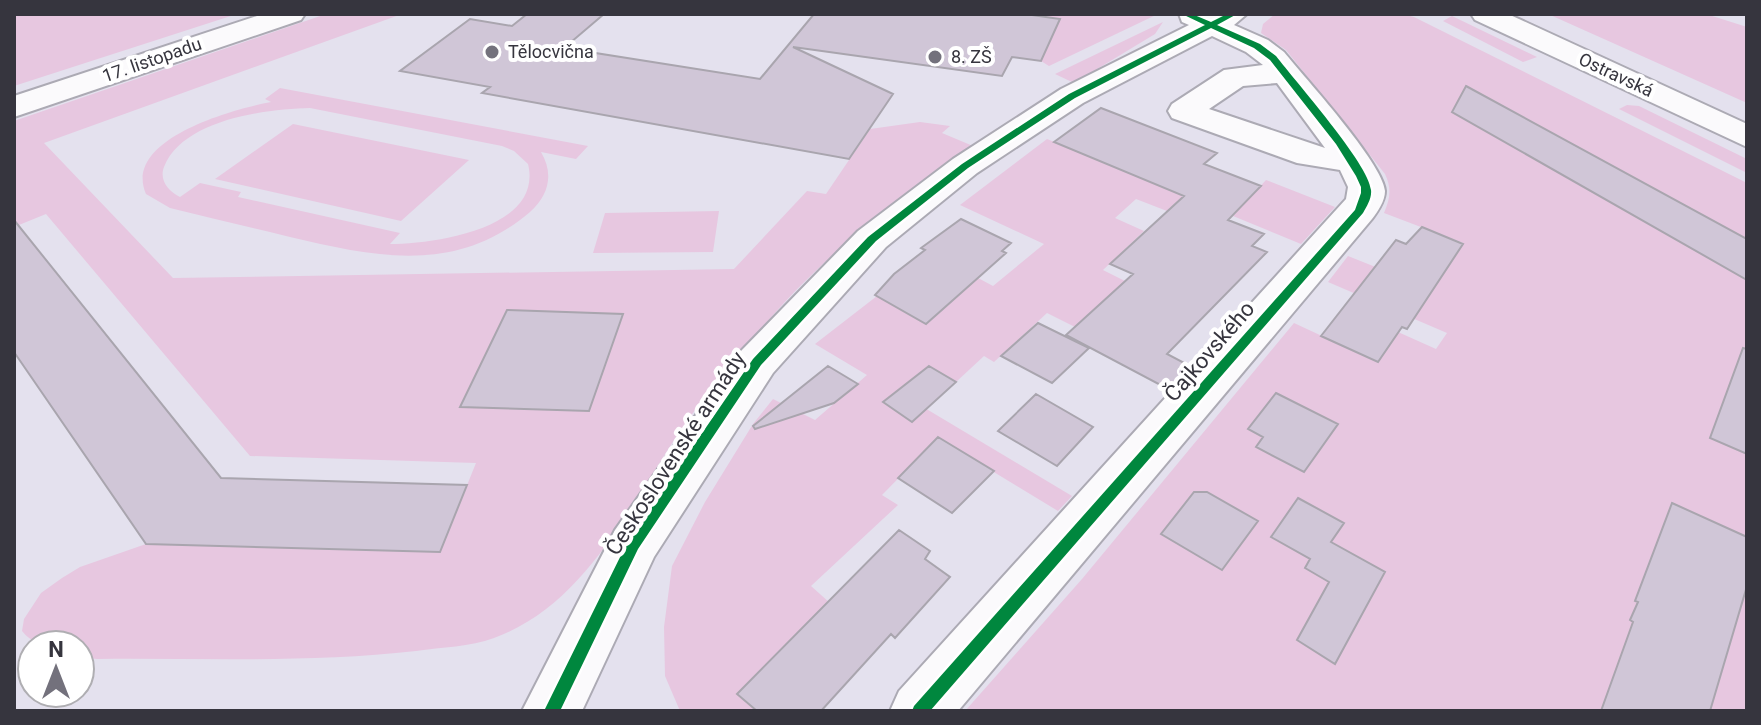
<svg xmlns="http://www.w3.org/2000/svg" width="1761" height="725" font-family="Roboto,sans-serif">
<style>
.green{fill:#e7c7e0;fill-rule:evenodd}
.building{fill:#d0c6d7;stroke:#a9a5ae;stroke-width:2}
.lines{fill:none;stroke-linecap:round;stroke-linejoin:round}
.minor-casing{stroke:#acaab4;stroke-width:4}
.major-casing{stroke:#acaab4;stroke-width:4}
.minor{fill:#fbfafc;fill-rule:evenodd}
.major{fill:#fbfafc;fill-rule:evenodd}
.cycleway-casing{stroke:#fff;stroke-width:5}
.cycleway{fill:#00873e;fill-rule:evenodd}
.poi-dot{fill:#73717c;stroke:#fff;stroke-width:3}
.labels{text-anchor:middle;stroke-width:8;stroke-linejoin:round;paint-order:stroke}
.far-poi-label{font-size:18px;fill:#36353e;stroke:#fff;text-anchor:start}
.far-street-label{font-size:18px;fill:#36353e;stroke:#fff}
.street-label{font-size:22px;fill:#36353e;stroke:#fff}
</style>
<rect width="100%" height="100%" fill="#e4e1ee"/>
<path class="green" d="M14 14H237L14 86Z
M326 14H402L44 143 173 278 734 269 807 191 826 194 870 129 920 122 950 126 942 133 973 146C901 196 819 259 763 327 735 360 705 395 680 431 630 506 585 605 494 638 470 647 442 647 416 651 311 663 203 658 97 659L80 657V645C57 645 37 650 22 631L24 619 41 593 62 578 80 567 146 544 440 552 476 463 250 456 46 214 14 227V121Z
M1025 14H1158L1049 66 1041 61 1059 19Z
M1275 14H1403L1414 17 1747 183V711H965L1082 579 1294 323 1378 362 1398 332 1436 349 1447 333 1328 282 1348 256 1433 290 1463 243 1384 213C1390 199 1392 189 1385 174L1286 50 1261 33 1263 24Z
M1548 14H1706L1747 27V103Z
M1452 16 1537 57 1523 62 1443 21Z
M1163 22 1155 34 1074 83 1055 74Z
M280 88 588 146 576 159 541 152C554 174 549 195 530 212 456 275 375 257 290 237 250 227 210 218 170 208L146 194C122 139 234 109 271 102L265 99ZM310 108 502 146 514 151 528 164C544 229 433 244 390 244L400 233 238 197 241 192 200 183 180 197C168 191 159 180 164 167 183 119 267 109 310 108Z
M1627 105 1639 106 1747 159V173L1619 109Z
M293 124 469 160 401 221 215 179Z
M1047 139 1184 195 1167 211 1136 199 1115 218 1144 231 1103 270 1131 284 1119 349 1047 313 994 362 984 356 956 382 929 366 898 392 1072 496 1058 511 938 438 882 495 898 505 811 586 830 603 738 695 757 711H680L665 676 664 627 672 566 705 502 753 424 773 399 815 420 867 375 815 344 877 296 915 318 929 306 940 312 951 301 952 264 993 286 1044 244 960 205Z
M1266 180 1335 207 1301 244 1233 216Z
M719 211 713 252 593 253 605 213Z"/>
<path class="building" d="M527 14H604L564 48 760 79 814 14H1025L1060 19 1041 61 1012 57 1002 76 793 47 893 94 849 159 482 93 490 87 400 71 470 19 512 26Z
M1466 86 1747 239V280L1452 112Z
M1101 108 1217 153 1204 164 1261 186 1228 220 1264 234 1252 246 1267 252 1167 354 1190 366 1168 389 1066 335 1133 274 1110 264 1184 196 1054 142Z
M961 219 1011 243 1002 251 1006 253 926 324 875 295 894 274 925 250 921 248Z
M14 220 221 478 467 485 440 552 146 544 14 352Z
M1422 227 1463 244 1407 329 1402 327 1378 362 1321 336 1396 240 1406 244Z
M507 310 623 314 589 411 460 407Z
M1038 323 1089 348 1052 383 1001 356Z
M1743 348 1747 349V454L1710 438Z
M828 366 858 384 834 403 755 429 753 426Z
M929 366 956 382 912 422 883 402Z
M1276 393 1338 424 1304 472 1256 447 1263 437 1248 429Z
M1036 394 1093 427 1057 466 998 431Z
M938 437 994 471 952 513 898 478Z
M1194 492H1207L1258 521 1222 570 1161 534Z
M1298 498 1344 523 1331 542 1385 572 1335 664 1297 640 1329 582 1305 568 1310 559 1271 537Z
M1672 503 1747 537V586L1710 711H1601L1633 622 1630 620 1638 602 1635 601Z
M899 530 930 551 925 559 950 577 895 638 891 634 821 711H757L737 694Z"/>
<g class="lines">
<defs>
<path id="minor" d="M1179 14H1247L1234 25 1268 40 1284 52C1304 77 1383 163 1385 191 1385 201 1378 211 1372 219L958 711H890L899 691 1346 199 1348 187 1340 170 1297 163 1172 118 1168 111 1172 104 1224 70 1263 65 1246 52 1212 36 1083 103 977 173 886 247 773 373 654 557 582 711H522L615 530 741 351 858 231 953 159 1061 89 1189 25 1182 22ZM1277 83 1325 148 1209 109 1243 86Z
M1471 14H1508L1747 124V147L1475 20Z"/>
<path id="major" d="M263 14H305L301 20 14 117V96Z"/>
</defs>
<use href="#minor" class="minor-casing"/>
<use href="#major" class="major-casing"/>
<use href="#minor" class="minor"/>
<use href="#major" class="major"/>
<defs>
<path id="cycleway" d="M1182 14H1192L1211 22 1227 14H1237L1217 25 1260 44 1276 56C1295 81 1369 164 1371 190 1372 198 1367 206 1363 213L930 711H912L914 706 1355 210 1361 193V187L1356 176 1336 144 1270 60 1254 48 1211 28 1075 98 968 168 876 241 761 365 638 549 560 711H544L628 541 753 359 868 237 962 164 1069 94 1205 25Z"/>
</defs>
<use href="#cycleway" class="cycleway-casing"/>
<use href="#cycleway" class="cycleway"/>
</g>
<g class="poi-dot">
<circle cx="492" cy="52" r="8"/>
<circle cx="935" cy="57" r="8"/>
</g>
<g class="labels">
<g class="far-poi-label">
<text x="508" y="58">Tělocvična</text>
<text x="951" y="63">8. ZŠ</text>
</g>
<g class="far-street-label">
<text transform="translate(152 60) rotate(-19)" y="6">17. listopadu</text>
<text transform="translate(1616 75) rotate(25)" y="6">Ostravská</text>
</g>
<g class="street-label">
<text transform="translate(1209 351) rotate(-49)" y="8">Čajkovského</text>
<text transform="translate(675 453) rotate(-57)" y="8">Československé armády</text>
</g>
</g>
<rect width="1761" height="725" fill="none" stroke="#36353e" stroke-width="32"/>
<g transform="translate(56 669)"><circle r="38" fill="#ffffff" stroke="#afaeb2" stroke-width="2"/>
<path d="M0-6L14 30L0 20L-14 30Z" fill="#73717c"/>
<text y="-12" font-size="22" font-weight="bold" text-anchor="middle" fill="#36353e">N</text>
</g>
</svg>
